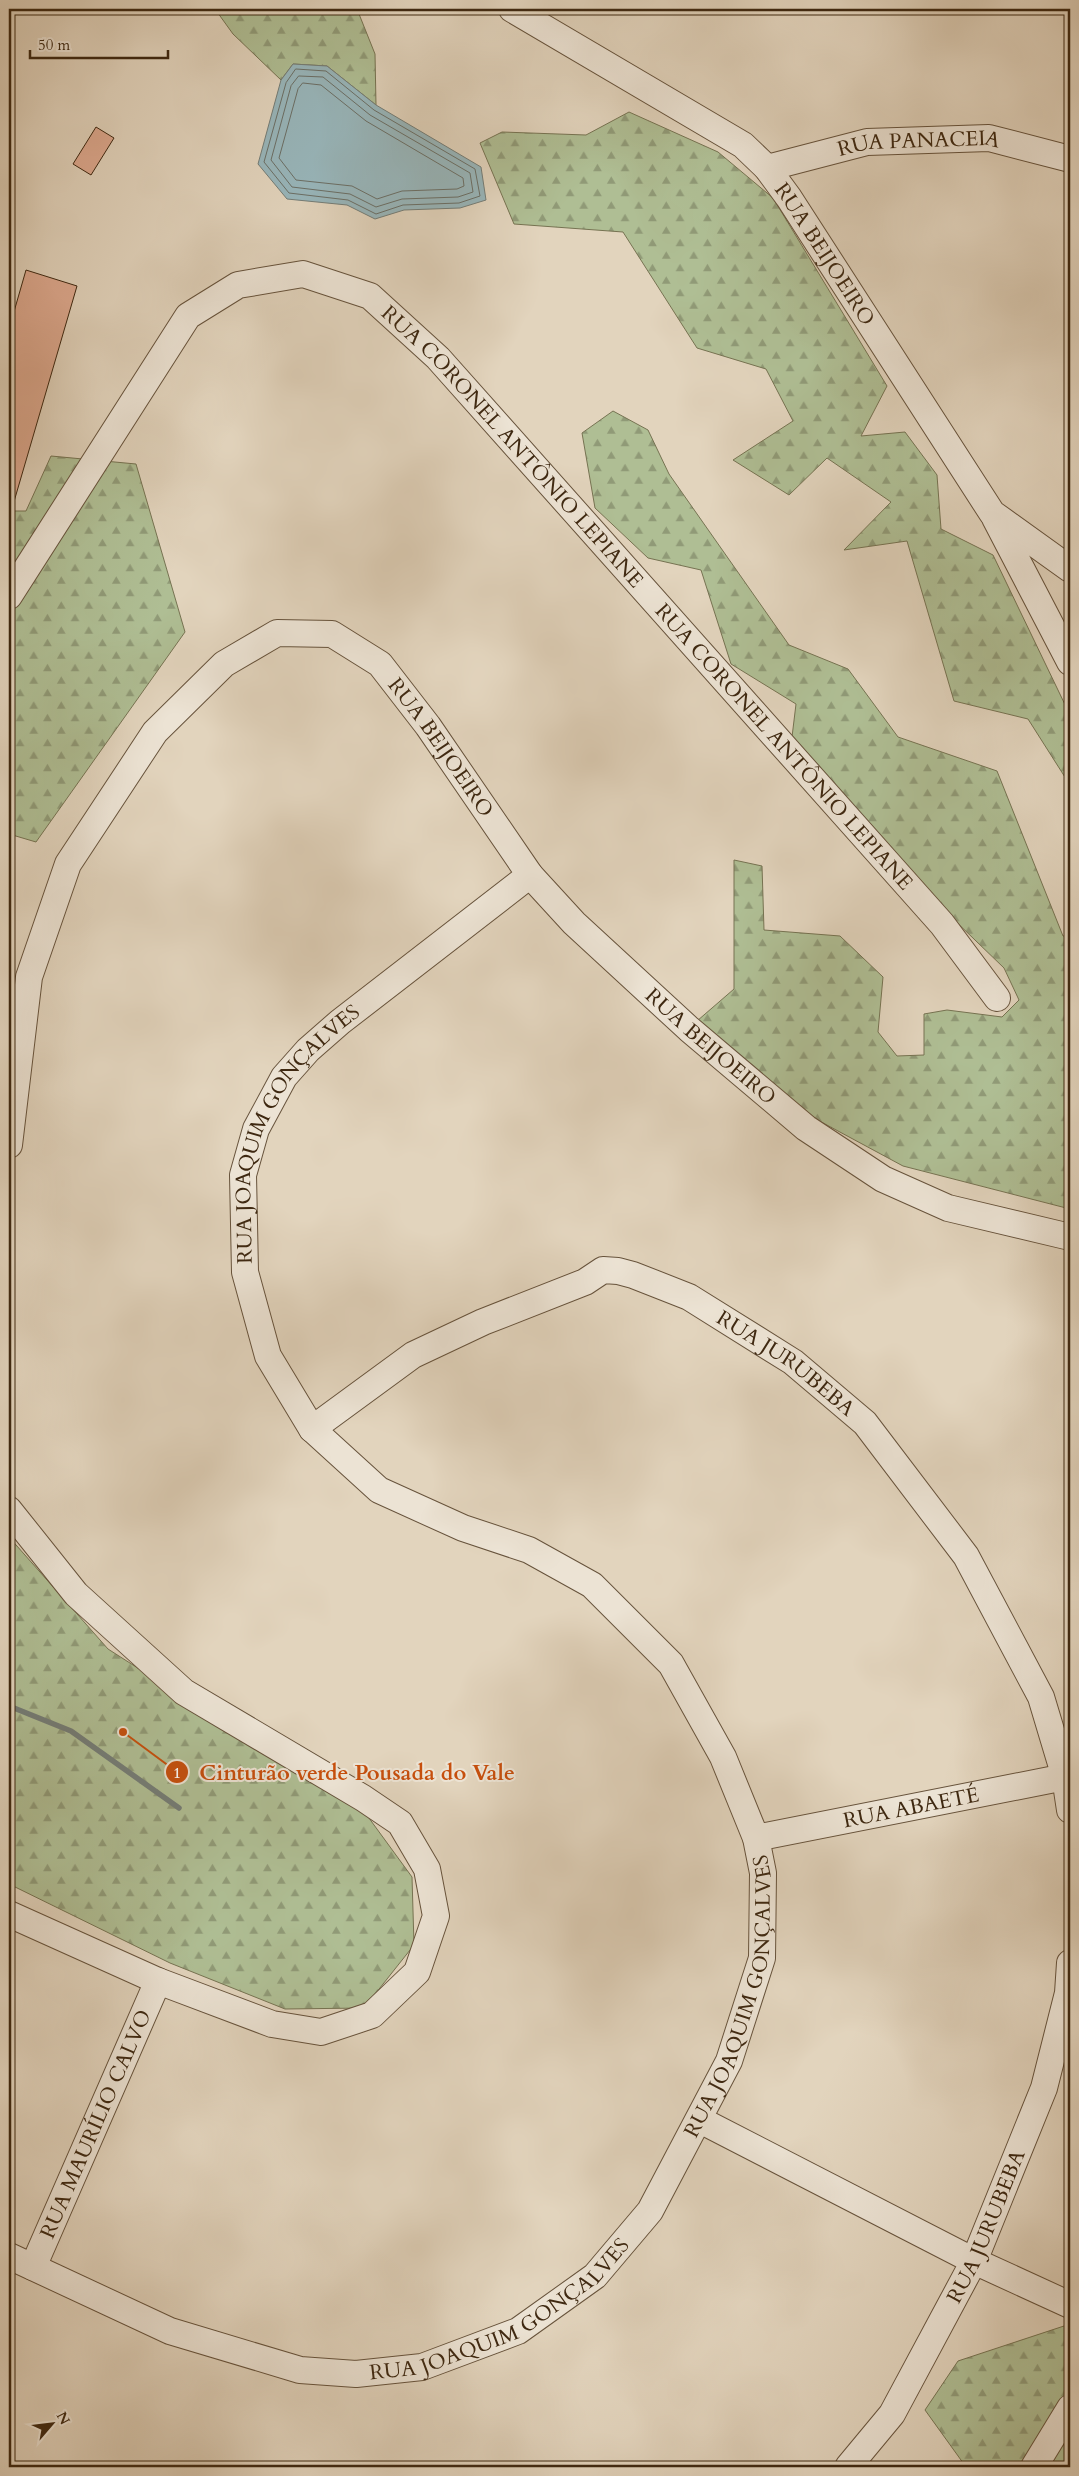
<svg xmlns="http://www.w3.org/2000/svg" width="1079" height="2476" font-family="Cardo,serif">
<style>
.forest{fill:url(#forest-firs);stroke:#767352}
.water{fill:#98b6bb;stroke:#747d77}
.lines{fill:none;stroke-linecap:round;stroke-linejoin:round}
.shore{stroke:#6b6f66;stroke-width:1}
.stream{stroke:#747d77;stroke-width:5.5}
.building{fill:#dda98f;stroke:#3e2811}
.minor-casing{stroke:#67533c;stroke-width:28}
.minor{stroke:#ece3d4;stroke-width:26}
.labels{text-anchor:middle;stroke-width:4;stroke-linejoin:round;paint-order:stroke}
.street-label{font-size:21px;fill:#3e2811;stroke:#ece3d4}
.leader{fill:none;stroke:#c64f0d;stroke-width:2}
.callout-dot{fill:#c64f0d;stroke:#ece3d4;stroke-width:2}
.mark-label{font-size:15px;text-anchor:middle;font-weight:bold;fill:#fff}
.callout-label{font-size:22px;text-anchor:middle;font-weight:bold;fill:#c64f0d;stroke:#ece3d4;stroke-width:4;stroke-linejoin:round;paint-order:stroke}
</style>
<defs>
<pattern id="forest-firs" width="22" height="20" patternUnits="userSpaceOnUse" patternTransform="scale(1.25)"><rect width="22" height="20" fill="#afbe94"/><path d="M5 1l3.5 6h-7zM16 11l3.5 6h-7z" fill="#909a77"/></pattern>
</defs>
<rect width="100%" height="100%" fill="#e2d4bd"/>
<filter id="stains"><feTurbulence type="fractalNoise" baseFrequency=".004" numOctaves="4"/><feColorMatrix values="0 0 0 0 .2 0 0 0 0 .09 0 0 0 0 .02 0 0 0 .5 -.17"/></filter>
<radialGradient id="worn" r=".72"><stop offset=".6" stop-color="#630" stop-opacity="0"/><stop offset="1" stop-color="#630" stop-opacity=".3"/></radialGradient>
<path class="forest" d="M215 9H357L375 54 376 105 327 66 293 64 281 80 233 34Z
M629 112 718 152 773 198 887 386 861 436 905 432 937 475 941 529 993 555 1070 715V785L1028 719 954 701 907 541 844 550 891 502 827 458 789 495 733 460 793 421 766 369 697 348 623 232 514 224 480 143 502 132 586 135Z
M613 411 648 430 669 474 789 645 848 669 898 737 997 771 1063 936H1070V1209L903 1166 812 1117 697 1021 734 989V860L762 866 764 930 840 936 883 977 878 1032 897 1056 924 1055V1014L947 1010 1002 1017 1019 1000 1004 968 919 886 792 737 796 704 731 664 701 570 648 558 595 508 582 433Z
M51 456 136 464 185 632 36 842 9 834V511H26Z
M9 1537 108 1649 366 1814 412 1877 414 1945 364 2008 285 2009 170 1963 9 1884Z
M1070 2324V2467H966L925 2410 958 2361Z"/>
<path class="water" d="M293 64 327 66 376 105 481 167 486 200 460 208 404 210 375 219 347 205 287 199 258 164 281 80Z"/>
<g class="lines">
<path class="shore" d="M296 69 326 71 374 110 475 169 480 196 459 203 403 205 376 214 348 200 289 193 264 162 286 83Z
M299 76 323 77 370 115 470 173 473 192 458 197 402 199 376 207 350 194 292 187 271 160 291 86Z
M303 83 321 85 366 121 463 178 464 186 457 189 402 191 377 199 352 186 296 180 279 158 298 89Z"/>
<path class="stream" d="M9 1706 71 1731 179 1808"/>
</g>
<path class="building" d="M96 127 114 138 91 175 73 164Z
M26 270 77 286 13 505 9 504V329Z"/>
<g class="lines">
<defs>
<g id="minor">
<path id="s1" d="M512 9 743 145 767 168 789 198 992 513 1070 569"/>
<path id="s2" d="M767 168 867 142 989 138 1070 159"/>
<path d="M995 518 1070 662"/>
<path id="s3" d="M9 596 188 316 238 285 303 274 370 296 438 358 942 924 997 998"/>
<path id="s4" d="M9 1145 29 977 68 864 155 732 224 664 277 633 332 634 380 664 428 726 530 875 574 923 689 1029 806 1128 883 1179 948 1208 1070 1237"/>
<path id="s5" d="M312 1429 413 1355 483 1322 585 1282 603 1270 618 1271 633 1275 689 1297 793 1362 865 1423 966 1556 1041 1697 1065 1777 1070 1810"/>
<path d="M9 1510 76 1594 184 1692 363 1798 400 1823 427 1869 436 1916 417 1972 372 2015 321 2032 272 2024 158 1981 9 1914"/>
<path id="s6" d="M756 1838 1065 1777"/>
<path d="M700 2120 974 2261 1070 2305"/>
<path id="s7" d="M9 2256 170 2331 300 2370 356 2374 422 2367 518 2331 595 2276 650 2211 729 2061 762 1958 763 1873 756 1838 723 1757 671 1664 592 1585 529 1550 463 1528 379 1490 312 1429 268 1356 245 1272 243 1175 256 1129 284 1077 308 1050 340 1022 530 875"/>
<path id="s8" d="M33 2267 158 1981"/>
<path id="s9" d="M848 2467 892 2414 974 2261 1044 2088 1068 1993 1070 1963"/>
<path d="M1034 2467 1070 2408"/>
</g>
</defs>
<use href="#minor" class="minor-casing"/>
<use href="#minor" class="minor"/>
</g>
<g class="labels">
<g class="street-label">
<text dy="7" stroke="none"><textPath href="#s2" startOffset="155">RUA PANACEIA</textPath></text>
<text dy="7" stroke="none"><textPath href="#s1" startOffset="405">RUA BEIJOEIRO</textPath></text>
<text dy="7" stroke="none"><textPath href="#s3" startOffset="735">RUA CORONEL ANTÔNIO LEPIANE</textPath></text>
<text dy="7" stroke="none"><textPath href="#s4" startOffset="820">RUA BEIJOEIRO</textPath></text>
<text dy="7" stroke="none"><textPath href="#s3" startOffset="1140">RUA CORONEL ANTÔNIO LEPIANE</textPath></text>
<text dy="7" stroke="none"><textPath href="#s4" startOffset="1225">RUA BEIJOEIRO</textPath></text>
<text dy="7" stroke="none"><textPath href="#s7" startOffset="2075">RUA JOAQUIM GONÇALVES</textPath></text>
<text dy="7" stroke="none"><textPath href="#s5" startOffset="542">RUA JURUBEBA</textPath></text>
<text dy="7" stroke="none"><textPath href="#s6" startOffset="158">RUA ABAETÉ</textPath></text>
<text dy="7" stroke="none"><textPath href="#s7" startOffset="951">RUA JOAQUIM GONÇALVES</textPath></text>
<text dy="7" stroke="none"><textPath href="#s8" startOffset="156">RUA MAURÍLIO CALVO</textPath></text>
<text dy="7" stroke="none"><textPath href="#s9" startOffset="279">RUA JURUBEBA</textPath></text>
<text dy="7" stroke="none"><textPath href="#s7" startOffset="531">RUA JOAQUIM GONÇALVES</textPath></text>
</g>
</g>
<path class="leader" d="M123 1732L177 1772"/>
<g class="callout-dot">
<circle cx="123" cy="1732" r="5"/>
<circle cx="177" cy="1772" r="12"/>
</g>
<g class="mark-label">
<text x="177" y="1778">1</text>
</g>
<g class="callout-label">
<text x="357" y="1780">Cinturão verde Pousada do Vale</text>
</g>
<rect width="1079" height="2476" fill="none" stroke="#e2d4bd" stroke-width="30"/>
<rect x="10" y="10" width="1059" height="2456" fill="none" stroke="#3e2811" stroke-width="2.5"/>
<rect x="15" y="15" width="1049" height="2446" fill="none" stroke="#3e2811"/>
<g transform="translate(52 2424) rotate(62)" stroke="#ece3d4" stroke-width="4" paint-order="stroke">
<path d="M0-4L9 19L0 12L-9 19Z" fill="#3e2811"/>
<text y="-8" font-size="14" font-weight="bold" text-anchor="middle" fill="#3e2811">N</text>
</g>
<path d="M30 50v8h138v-8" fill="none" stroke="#3e2811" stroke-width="2.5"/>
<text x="38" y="50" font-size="15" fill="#3e2811" stroke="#ece3d4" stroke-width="4" paint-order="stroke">50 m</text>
<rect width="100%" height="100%" filter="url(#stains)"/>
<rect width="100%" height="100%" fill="url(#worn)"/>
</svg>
